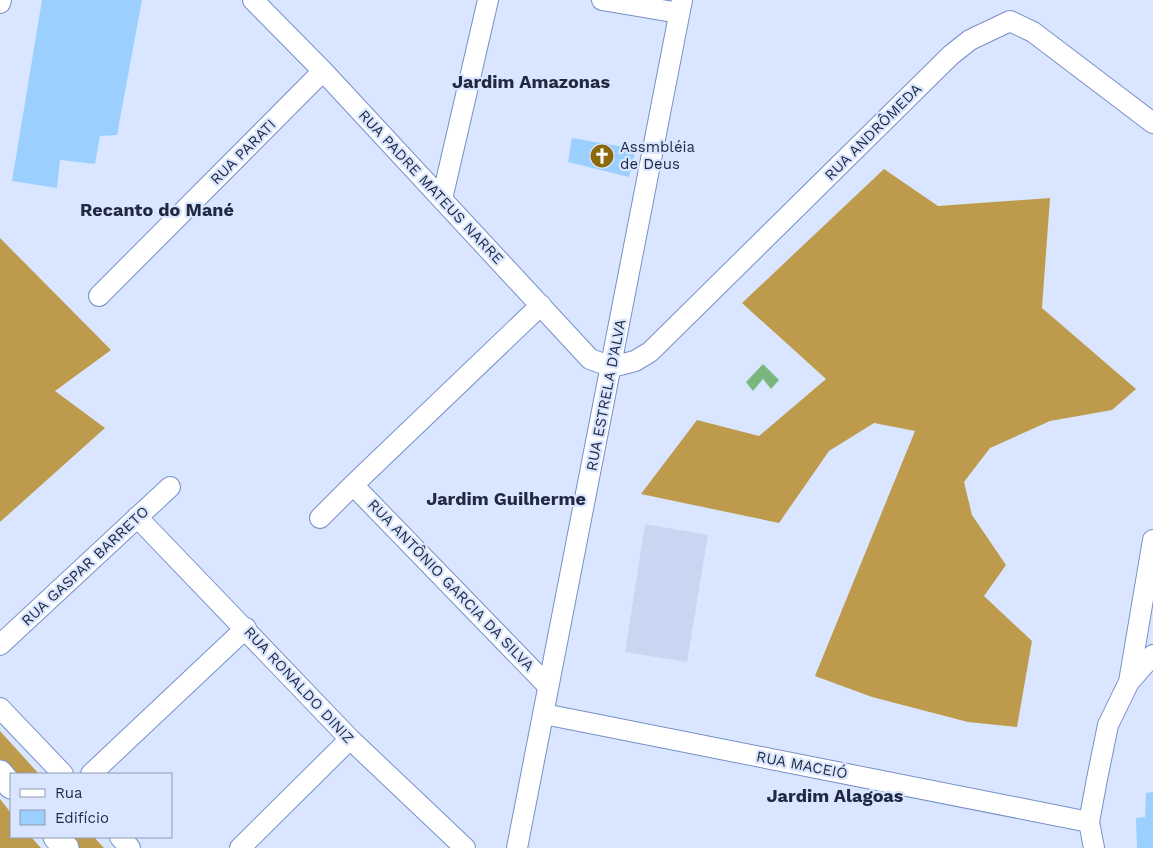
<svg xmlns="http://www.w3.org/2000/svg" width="1153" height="848" font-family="'Work Sans',sans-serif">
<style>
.built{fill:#cad6f1}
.forest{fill:#be9b4c}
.water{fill:#79b77c}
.building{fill:#9bd0fe}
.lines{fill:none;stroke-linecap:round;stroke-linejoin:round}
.minor-casing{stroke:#7690c9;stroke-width:22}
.tertiary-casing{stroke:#7690c9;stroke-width:27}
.minor{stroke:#fff;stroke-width:20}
.tertiary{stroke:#fff;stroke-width:25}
.labels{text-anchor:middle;stroke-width:4.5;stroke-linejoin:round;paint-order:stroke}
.street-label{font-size:15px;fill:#1f2940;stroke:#dae6ff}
.poi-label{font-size:15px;fill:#1f2940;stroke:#dae6ff;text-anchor:start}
.quarter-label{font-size:18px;font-weight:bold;fill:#1f2940;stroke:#dae6ff}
</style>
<rect width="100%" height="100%" fill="#dae6ff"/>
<path class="built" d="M645 524 708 535 687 662 625 652Z"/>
<path class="forest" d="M884 169 938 206 1050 198 1042 308 1136 389 1112 410 1050 421 990 448 964 482 972 515 1006 565 984 596 1032 641 1017 727 968 722 872 697 815 676 915 431 874 423 829 451 779 523 641 494 697 420 759 436 826 379 742 303Z
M0 238 111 350 55 391 105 428 0 522Z
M0 731 39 774H11L0 763Z
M0 799 11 813V837H31L41 848H0Z
M63 837H94L104 848H72Z"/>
<path class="water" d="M763 364 779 380 771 389 763 379 753 391 746 382Z"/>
<path class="building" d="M42 0H142L117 135 100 136 95 164 60 160 57 188 12 181Z
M572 138 636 149 629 177 568 162Z
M1153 792V848H1137L1136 818 1145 817 1146 793Z"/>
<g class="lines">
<defs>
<path id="minor" d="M253 0 323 71 590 359 612 367 635 361 650 352 951 55 970 40 1010 21 1033 32 1153 123
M602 0 679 13
M0 3 1 0
M442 199 488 0
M99 296 323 71
M541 305 353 485 548 686
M137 517 350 739 465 848
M320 518 353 485
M0 645 170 487
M1129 682 1153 655
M0 708 63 774
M544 714 1089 822
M91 774 246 628
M120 837 130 848
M240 848 350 739
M517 848 682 0
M1094 848 1089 822 1097 779 1108 725 1129 682 1153 540"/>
<path id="tertiary" d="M0 773 11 786
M56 837 66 848"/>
</defs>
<use href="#minor" class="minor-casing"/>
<use href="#tertiary" class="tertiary-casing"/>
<use href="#minor" class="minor"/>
<use href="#tertiary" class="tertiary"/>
</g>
<defs>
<symbol id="church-disc" viewBox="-11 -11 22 22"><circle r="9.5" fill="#8c6a0b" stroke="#dae6ff"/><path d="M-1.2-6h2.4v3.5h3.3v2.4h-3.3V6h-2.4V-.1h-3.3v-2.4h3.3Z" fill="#fff"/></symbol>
</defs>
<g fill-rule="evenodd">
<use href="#church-disc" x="588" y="142" width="28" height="28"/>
</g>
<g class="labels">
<g class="street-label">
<text transform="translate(873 132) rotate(-45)" y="5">RUA ANDRÔMEDA</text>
<text transform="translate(243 152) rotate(-45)" y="5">RUA PARATI</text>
<text transform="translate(431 187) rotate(47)" y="5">RUA PADRE MATEUS NARRE</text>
<text transform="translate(606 395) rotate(-79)" y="5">RUA ESTRELA D'ALVA</text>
<text transform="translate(85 566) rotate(-43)" y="5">RUA GASPAR BARRETO</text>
<text transform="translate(451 585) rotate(46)" y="5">RUA ANTÔNIO GARCIA DA SILVA</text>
<text transform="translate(299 685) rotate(47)" y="5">RUA RONALDO DINIZ</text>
<text transform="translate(802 765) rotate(11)" y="5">RUA MACEIÓ</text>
</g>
<g class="poi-label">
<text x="620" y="152">Assmbléia<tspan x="620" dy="17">de Deus</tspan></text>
</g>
<g class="quarter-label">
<text x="531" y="88">Jardim Amazonas</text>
<text x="157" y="216">Recanto do Mané</text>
<text x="506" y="505">Jardim Guilherme</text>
<text x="835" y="802">Jardim Alagoas</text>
</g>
</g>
<rect x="10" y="773" width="162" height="65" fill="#dae6ff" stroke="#8f9ab3"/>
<rect x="20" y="789" width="25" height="8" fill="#ffffff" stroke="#8f9ab3"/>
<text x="55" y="798" font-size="15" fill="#1f2940">Rua</text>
<rect x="20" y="810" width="25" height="15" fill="#9bd0fe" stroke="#8f9ab3"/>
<text x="55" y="823" font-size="15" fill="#1f2940">Edifício</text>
</svg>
